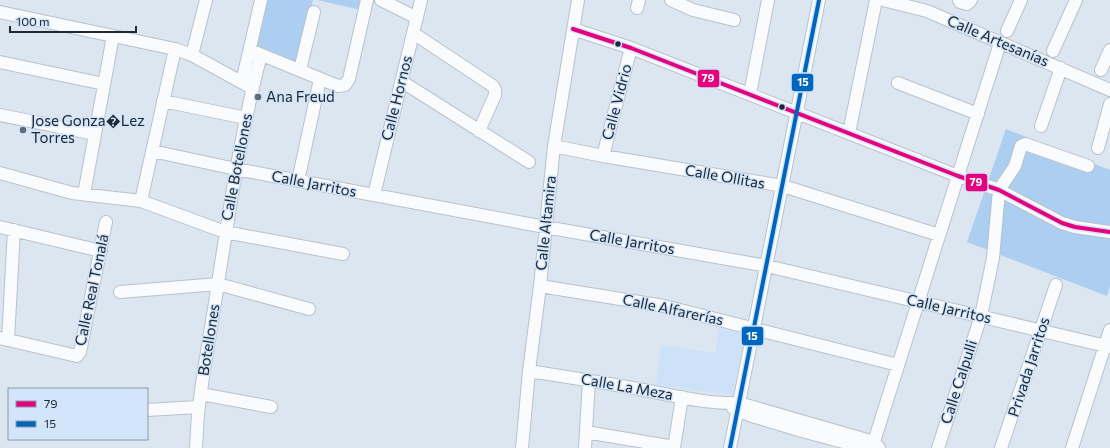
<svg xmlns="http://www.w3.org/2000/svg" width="1110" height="448" font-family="Commissioner,sans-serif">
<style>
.built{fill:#cde2f9}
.green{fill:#accef1}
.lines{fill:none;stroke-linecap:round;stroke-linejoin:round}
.minor-casing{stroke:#b9c2cb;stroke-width:14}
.minor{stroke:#fafbfd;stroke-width:12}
.bus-1-casing{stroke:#d2e5fa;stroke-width:7}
.bus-2-casing{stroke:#d2e5fa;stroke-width:7}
.bus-1{stroke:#e5007d;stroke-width:4}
.bus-2{stroke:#0065bd;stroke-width:4}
.bus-dot{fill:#202933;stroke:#d2e5fa;stroke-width:1.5}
.poi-dot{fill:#616b76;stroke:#d2e5fa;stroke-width:1.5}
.labels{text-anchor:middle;stroke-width:3;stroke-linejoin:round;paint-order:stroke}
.street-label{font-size:15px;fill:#202933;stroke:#d2e5fa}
.poi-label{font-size:15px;fill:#202933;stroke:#d2e5fa;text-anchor:start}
.line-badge{stroke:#d2e5fa;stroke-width:1.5}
.badge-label{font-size:11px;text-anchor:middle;font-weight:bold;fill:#fff}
</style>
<rect width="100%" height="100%" fill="#dbe6f1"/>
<path class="built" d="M719 328 745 334 733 395 656 385 661 345 715 353Z"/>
<path class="green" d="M265 0H313L297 62 255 45Z
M317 0H363L361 10Z
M1006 129 1110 170V286L1107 296 967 242Z"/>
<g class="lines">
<defs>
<path id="minor" d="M381 0 417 18
M671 0 693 10 734 20
M883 0 927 11 1110 90
M959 0 960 2 967 4 971 0
M637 8 639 0
M0 12 175 49 192 55 252 88
M573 29 631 48 958 176 999 190 1062 223 1075 227 1110 232
M1007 31 1021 0
M413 33 493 86 495 90V95L479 131
M250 50 338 86 345 85 349 79 367 0
M1053 51 1076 0
M192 55 206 0
M0 62 104 84
M300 70 314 12
M1101 70 1110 50
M401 81 529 162
M242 82 261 0
M898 83 978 114
M750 94 768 0
M163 101 246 118
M0 115 95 134
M1041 126 1061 68
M849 133 876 0
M554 146 603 156 783 186 939 235
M1098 148 1110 104
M152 151 236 169 374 195 545 227 767 266 1110 347
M603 156 631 48
M0 173 72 193 141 201 225 232 343 254
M298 181 320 79
M84 194 113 36
M374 195 421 0
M141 201 175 49
M0 227 101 251
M540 286 664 306 898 365
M120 292 218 284 309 309
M0 338 77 356 80 352 106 222
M8 340 14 230
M529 371C567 377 606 383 644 390 675 396 707 404 739 403L860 438 874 442 879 448
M201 394 271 407
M733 408 752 416 802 431 866 448
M147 410 198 407
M586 432 674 447
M196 448C197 434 197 420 199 406 204 365 212 324 218 283 230 207 241 130 261 55
M522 448 529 371 540 286 554 146 578 0
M585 448 589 380
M674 448 682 397
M730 448 819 0
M872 448 1000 43
M938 448 981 316 993 258 999 190 1015 166 1021 146 1025 144 1088 166
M1001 448 1056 285
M1072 448 1110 330"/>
</defs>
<use href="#minor" class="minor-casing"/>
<use href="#minor" class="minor"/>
<defs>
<path id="bus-1" d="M573 29 631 48 958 176 999 190 1062 223 1075 227 1110 232"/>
<path id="bus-2" d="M730 448 819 0"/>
</defs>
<use href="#bus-1" class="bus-1-casing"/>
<use href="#bus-2" class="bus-2-casing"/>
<use href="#bus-1" class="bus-1"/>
<use href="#bus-2" class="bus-2"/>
</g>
<g class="bus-dot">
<circle cx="618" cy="44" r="3.5"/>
<circle cx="782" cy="107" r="3.5"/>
</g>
<g class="poi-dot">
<circle cx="258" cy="97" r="4"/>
<circle cx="23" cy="130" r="4"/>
</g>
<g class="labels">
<g class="street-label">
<text transform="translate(998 41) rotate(23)" y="5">Calle Artesanías</text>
<text transform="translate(397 98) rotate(-76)" y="5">Calle Hornos</text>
<text transform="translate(617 102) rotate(-75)" y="5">Calle Vidrio</text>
<text transform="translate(237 167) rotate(-79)" y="5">Calle Botellones</text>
<text transform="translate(725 177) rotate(10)" y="5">Calle Ollitas</text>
<text transform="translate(314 184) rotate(11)" y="5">Calle Jarritos</text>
<text transform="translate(546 223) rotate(-84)" y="5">Calle Altamira</text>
<text transform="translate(632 242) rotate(10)" y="5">Calle Jarritos</text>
<text transform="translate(92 290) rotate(-78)" y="5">Calle Real Tonalá</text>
<text transform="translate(949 309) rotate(13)" y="5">Calle Jarritos</text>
<text transform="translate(673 310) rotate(12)" y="5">Calle Alfarerías</text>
<text transform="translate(209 340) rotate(-81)" y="5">Botellones</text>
<text transform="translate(1029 367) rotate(-72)" y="5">Privada Jarritos</text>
<text transform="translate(959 382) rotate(-72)" y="5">Calle Calpulli</text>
<text transform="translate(627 387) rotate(10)" y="5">Calle La Meza</text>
</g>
<g class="poi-label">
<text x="266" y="102">Ana Freud</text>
<text x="31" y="126">Jose Gonza�Lez<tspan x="31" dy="17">Torres</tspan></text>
</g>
</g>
<g class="line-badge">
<rect x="697" y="69" width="23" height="19" rx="4" fill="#e5007d"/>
<rect x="791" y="73" width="23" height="19" rx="4" fill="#0065bd"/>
<rect x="965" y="173" width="23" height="19" rx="4" fill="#e5007d"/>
<rect x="741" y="326" width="23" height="20" rx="4" fill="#0065bd"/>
</g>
<g class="badge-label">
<text x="708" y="82">79</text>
<text x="803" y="86">15</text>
<text x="976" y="186">79</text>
<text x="752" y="340">15</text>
</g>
<rect x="8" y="388" width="140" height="52" fill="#d2e5fa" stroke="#8b9aaa"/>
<rect x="16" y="401" width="20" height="6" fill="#e5007d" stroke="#8b9aaa"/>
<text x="44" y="408" font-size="12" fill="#202933">79</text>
<rect x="16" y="421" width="20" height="6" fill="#0065bd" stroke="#8b9aaa"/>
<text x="44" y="428" font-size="12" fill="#202933">15</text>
<path d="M10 26v6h126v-6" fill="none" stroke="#202933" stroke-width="2"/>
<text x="16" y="26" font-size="12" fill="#202933" stroke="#d2e5fa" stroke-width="3" paint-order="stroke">100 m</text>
</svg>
